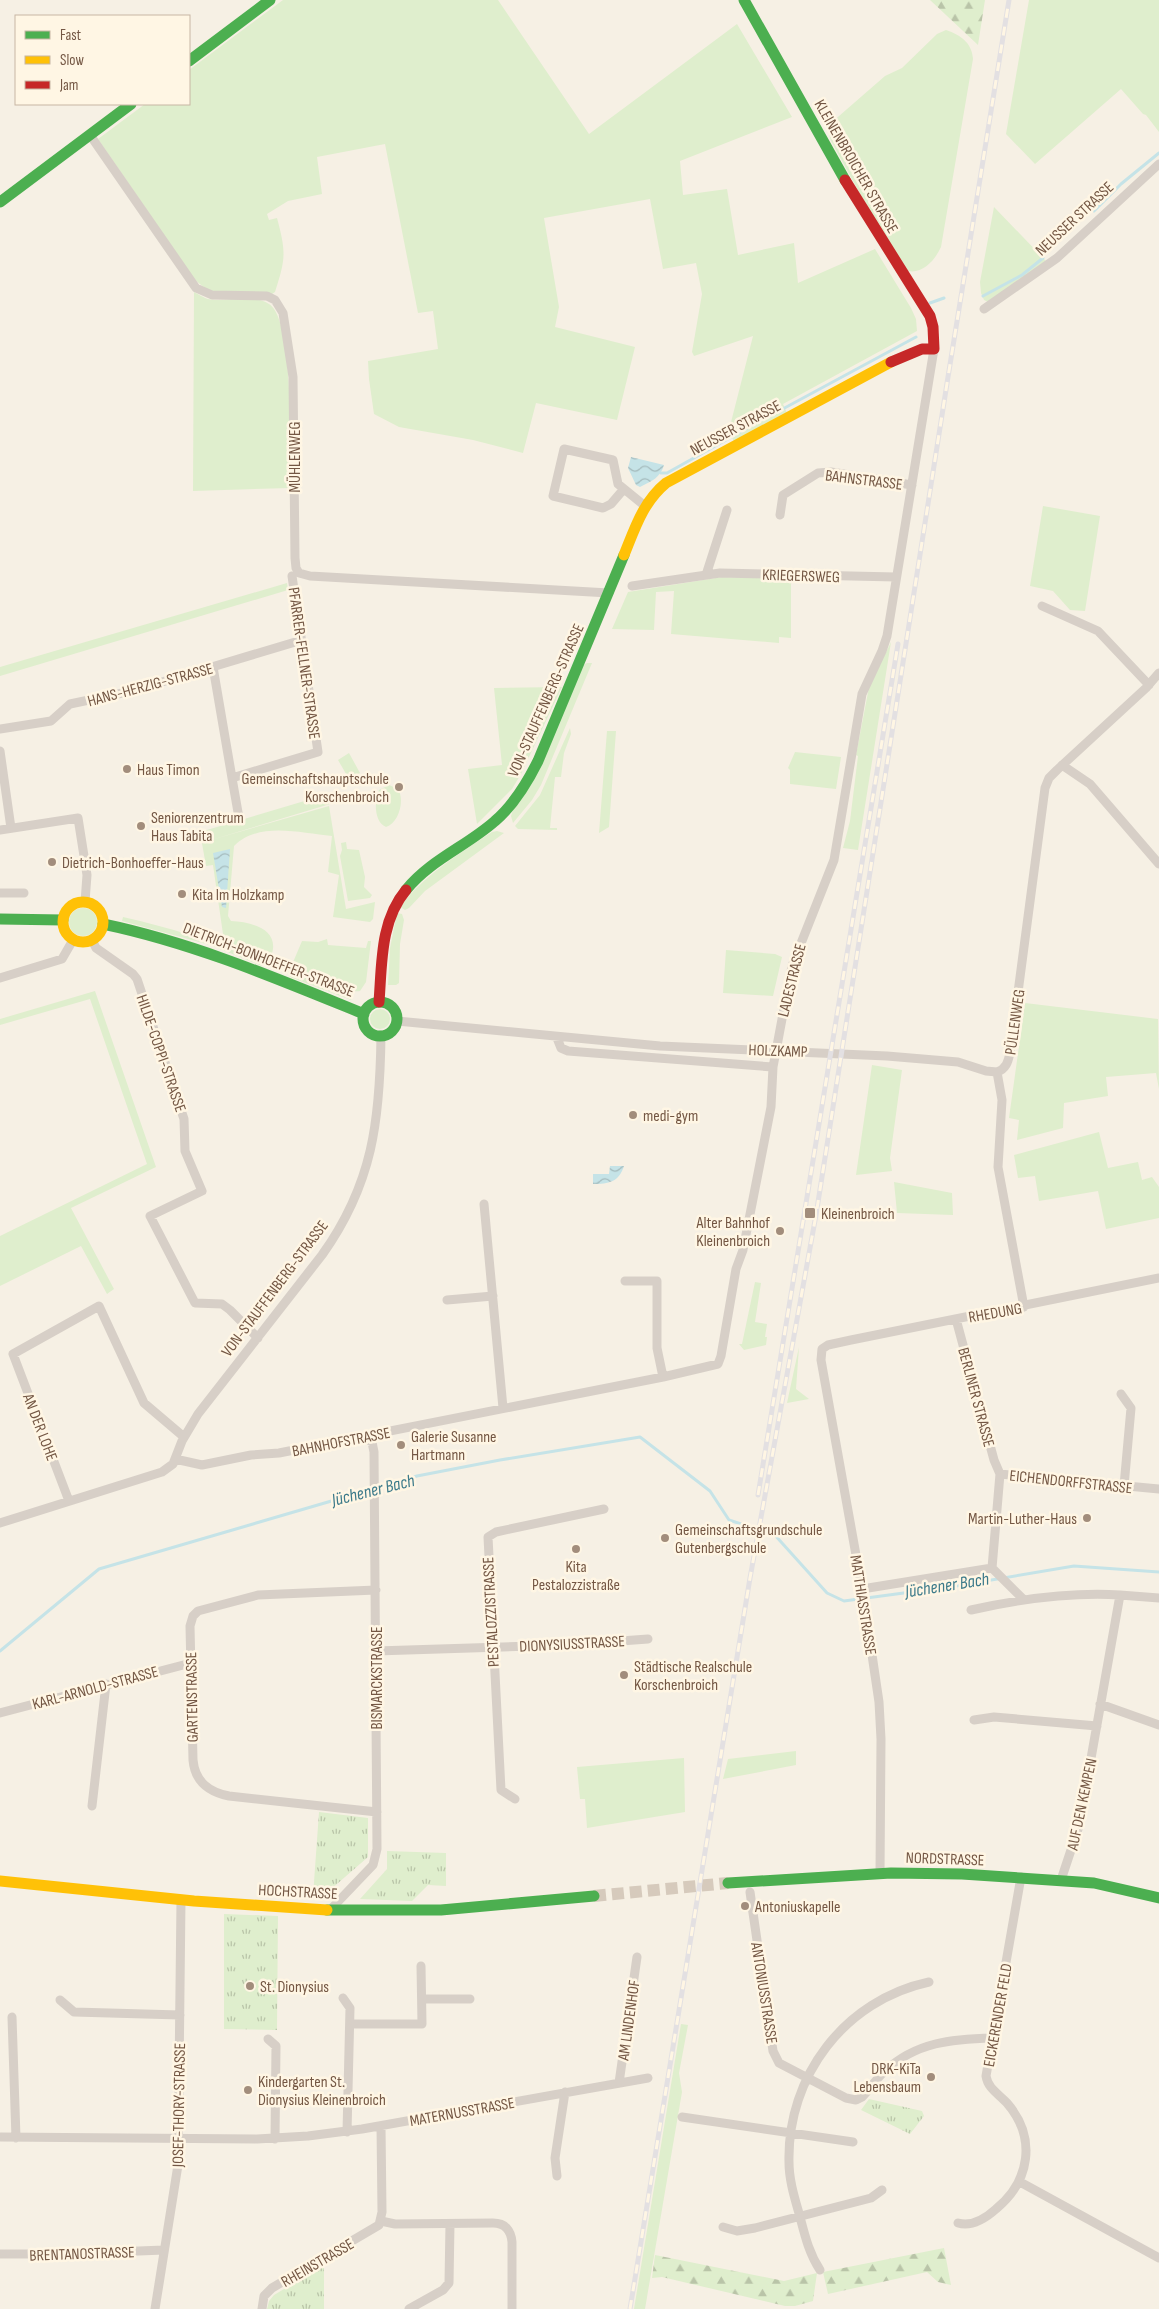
<svg xmlns="http://www.w3.org/2000/svg" width="1159" height="2309" font-family="'Sofia Sans Condensed',sans-serif">
<style>
.green{fill:#dfeecd}
.forest{fill:url(#forest-firs)}
.park{fill:url(#park-tufts)}
.water{fill:url(#water-waves)}
.lines{fill:none;stroke-linecap:round;stroke-linejoin:round}
.stream{stroke:#c5e3e7;stroke-width:3}
.secondary-tunnel{stroke:#d6cabc;stroke-width:12;stroke-dasharray:12 6;stroke-linecap:butt}
.street{stroke:#d7cfc7;stroke-width:9}
.fast{stroke:#4caf50;stroke-width:11}
.slow{stroke:#ffc107;stroke-width:11}
.jam{stroke:#c62828;stroke-width:11}
.rail-casing{stroke:#e3e0e2;stroke-width:5}
.rail{stroke:#fff6e4;stroke-width:3;stroke-dasharray:9;stroke-linecap:butt}
.poi-dot{fill:#a28d7c;stroke:#fff6e4;stroke-width:2}
.labels{text-anchor:middle;stroke-width:5;stroke-linejoin:round;paint-order:stroke}
.street-label{font-size:16px;fill:#745744;stroke:#fff6e4}
.poi-label{font-size:16px;fill:#745744;stroke:#fff6e4;text-anchor:start}
.water-label{font-size:18px;font-style:italic;fill:#3c7a8a;stroke:#fff6e4}
</style>
<defs>
<pattern id="forest-firs" width="22" height="20" patternUnits="userSpaceOnUse" patternTransform="scale(1.25)"><rect width="22" height="20" fill="#dfeecd"/><path d="M5 1l3.5 6h-7zM16 11l3.5 6h-7z" fill="#b9c4a8"/></pattern>
<pattern id="park-tufts" width="24" height="20" patternUnits="userSpaceOnUse" patternTransform="scale(1.25)"><rect width="24" height="20" fill="#dfeecd"/><path d="M3 7l-1-3M5 7V3M7 7l1-3M15 17l-1-3M17 17v-4M19 17l1-3" fill="none" stroke="#b9c4a8"/></pattern>
<pattern id="water-waves" width="16" height="10" patternUnits="userSpaceOnUse" patternTransform="scale(1.25)"><rect width="16" height="10" fill="#c5e3e7"/><path d="M0 5q4-4 8 0t8 0" fill="none" stroke="#a5bbbd"/></pattern>
</defs>
<rect width="100%" height="100%" fill="#f6f0e4"/>
<path class="green" d="M283 0H498L589 134 737 24 792 117 680 161 683 195 727 189 738 255 794 243 798 283 875 249 911 308 916 319 917 331 783 404 787 413 734 442 729 430 753 336 694 356 692 352 702 294 696 263 663 269 650 199 544 218 559 307 555 327 635 347 617 420 536 403 523 453 473 440 399 427 374 414 369 379 368 361 438 349 433 311 418 313 385 144 317 157 322 194 288 201 267 214 269 220 277 218C286 252 286 258 275 292L272 294C242 294 213 302 193 277L98 139 145 104H189V70Z
M1029 0H1159V132L1146 115 1143 114 1121 89 1035 164 1006 134Z
M946 30C961 35 972 43 973 59L941 247C935 260 923 274 908 271L870 212 831 141 828 131 831 123 885 76 902 68 937 34Z
M994 207 1046 261 988 302 984 300 981 293 980 282Z
M194 292C198 294 204 298 208 299 227 303 251 292 269 304 295 320 290 456 290 488L193 491Z
M1043 506 1100 516 1085 611 1070 610 1053 591 1030 586Z
M722 577 791 579V638L779 637V643L671 634 674 591 656 592 654 630 612 629 628 592Z
M287 583 288 590 0 676V667Z
M891 642 858 850 843 848 850 821 858 756 856 755 869 687Z
M587 663H592L541 785 532 800 513 823 511 816 513 810 583 665Z
M562 687 521 774 512 789 477 824 468 769 502 765 494 688Z
M570 728 571 734 564 753 561 777H555L550 828H557V830L518 829 515 826 540 795Z
M607 731H616L609 827 599 833Z
M795 752 841 757 836 789 790 784V770L788 768Z
M349 753 360 773 349 779 338 760Z
M389 785 398 789C405 800 399 823 386 827 374 822 374 801 379 790Z
M328 794 330 804 211 840 329 806 346 909 375 902 373 919 370 922 333 917 339 875 328 872 332 836C300 833 259 821 234 846L228 916 231 921C253 922 283 930 270 959L224 941 213 865 206 866 200 832Z
M497 831 504 833 425 891 409 908 405 910 400 907C424 875 459 854 492 832Z
M346 842 347 849 359 850 365 877 364 887 372 895 370 898 348 901 340 856 342 850 341 843Z
M69 922a14 14 0 1 1 28 0a14 14 0 1 1-28 0Z
M397 913 402 914 404 920 400 944 399 983 396 985H388L390 948Z
M123 917C173 928 220 944 267 963L262 966 210 945 122 921Z
M327 939 328 945 366 948 368 941H371L366 982 360 991C344 994 307 974 291 967L302 941 318 942Z
M726 950 775 954 782 957 773 996 723 993Z
M288 971 353 996 351 1000 290 977Z
M95 991 156 1167 71 1208 114 1289 107 1294 81 1246 0 1286V1236L147 1164 90 999 0 1025V1019Z
M1025 1003 1158 1019 1159 1089 1156 1073 1106 1077 1108 1096 1064 1103 1063 1128 1017 1140 1019 1120 1009 1118Z
M370 1019a10 10 0 1 1 20 0a10 10 0 1 1-20 0Z
M872 1065 902 1070 890 1158 892 1171 856 1175Z
M1099 1132 1108 1168 1138 1162 1142 1180 1152 1177 1159 1187V1218L1106 1229 1098 1191 1039 1201 1035 1176 1018 1178 1014 1155Z
M894 1182 952 1193 953 1215 897 1213Z
M755 1282 761 1283 755 1322 767 1324 765 1337H767L766 1345 744 1350 739 1344H742Z
M799 1347 796 1389 809 1399 787 1403Z
M796 1751V1765L723 1779 728 1759Z
M684 1758 685 1812 587 1828 585 1799H580L577 1767Z
M681 2024 688 2025 679 2073 682 2092 645 2309H634Z"/>
<path class="forest" d="M930 0H985L978 45Z
M944 2248 951 2285 938 2282 927 2272 828 2294 823 2272Z
M655 2255 784 2281 817 2273 813 2301 795 2306H785L662 2277 652 2278Z"/>
<path class="park" d="M319 1812 368 1818V1857L322 1897 313 1896Z
M387 1851 446 1853V1886L428 1885 412 1901 360 1899 387 1869Z
M224 1914 278 1916 277 2030 224 2029Z
M869 2099 922 2111 924 2116 910 2134 861 2110Z
M324 2265V2309H267L269 2301 274 2295Z"/>
<path class="water" d="M631 457 664 465C660 478 652 481 640 487L636 485 628 468Z
M230 849 226 908 222 907 213 853Z
M610 1166H624C619 1182 609 1184 593 1184V1174H609Z"/>
<g class="lines">
<path class="stream" d="M1094 211 1121 184 1159 153
M983 296 1022 275 1043 258
M930 303 944 298
M766 418 916 337
M661 473H667L760 421
M763 1529 773 1533 827 1593 844 1601 956 1586 1074 1566 1159 1572
M0 1651 99 1569 417 1476 500 1460 640 1437 710 1491 729 1520 747 1526"/>
<path class="secondary-tunnel" d="M594 1896 728 1883"/>
<path class="street" d="M90 135 196 288 212 295 267 296 275 300 283 313 293 377 295 558 296 568 299 573 310 576 609 593
M984 309 1057 258 1159 164
M623 490 611 504 603 508 553 496 564 449 613 460 618 484 645 506
M780 515 783 495 818 473 831 472 912 485
M706 575 727 510
M632 586 720 573 896 577
M1042 606 1098 631 1149 685
M213 667 232 778 318 752 292 576
M0 729 51 721 70 704 132 691 302 640
M0 751 11 828
M1062 765 1090 784 1159 864
M232 778 239 818
M0 830 78 818 87 875 85 902
M0 893H24
M92 940 96 948 133 974 137 979 184 1119 185 1151 202 1191 150 1216 195 1303 222 1304 230 1310 258 1338
M0 978 62 959 73 940
M397 1021 660 1046 887 1056 958 1062 986 1071 997 1072
M557 1038 561 1048 568 1051 773 1067
M997 1072C1006 1069 1008 1062 1010 1053L1045 788 1049 778 1057 770 1146 688 1159 673
M997 1072 1002 1100 998 1167 1024 1307
M484 1204 503 1408
M625 1281H657V1348L663 1377
M447 1300 493 1296
M956 1319 994 1460 1000 1474
M1121 1394 1131 1408 1124 1486
M175 1459 202 1465 251 1455 279 1453 663 1377 718 1364 721 1356 736 1269 743 1250 771 1107 773 1067 792 966 834 860 862 694 882 651 887 636 934 349
M1000 1474 1159 1489
M69 1501 13 1354 99 1306 144 1403 184 1437
M0 1523 162 1472 173 1464 182 1441 198 1414 322 1255C373 1184 380 1120 381 1035
M992 1568 1000 1474
M992 1568 1023 1599
M862 1589 992 1568
M376 1590 258 1595 198 1611 193 1616 190 1626 193 1760C195 1782 209 1792 229 1796L377 1812
M971 1610C1020 1599 1069 1592 1120 1595
M376 1651 566 1645 648 1639
M1100 1704 1159 1725
M0 1713 191 1663
M974 1720 994 1717 1097 1726
M515 1799 501 1790 488 1537 496 1532 604 1509
M92 1806 106 1684
M880 1874 881 1739 879 1702 863 1594 821 1360 822 1349 828 1345 851 1340 1159 1278
M1061 1880 1079 1826 1120 1595 1159 1598
M750 1892 773 2051 779 2063 846 2098 856 2100 862 2097C870 2089 876 2079 885 2071 916 2042 952 2039 993 2038
M331 1909 373 1865 377 1849 374 1452 372 1442 362 1437
M343 1998 350 2008 347 2132
M422 1999H470
M60 2000 74 2012 180 2015
M12 2017 16 2138
M350 2024H422L421 1966
M268 2039 276 2046 275 2139
M619 2083 637 1957
M682 2117 853 2142
M0 2137 257 2139 308 2136 362 2129 648 2078
M557 2176 555 2158 565 2092
M1020 2182 1159 2258
M381 2221 395 2224 493 2223C505 2223 511 2230 512 2242V2309
M958 2223C972 2227 986 2218 996 2209 1030 2181 1037 2138 1007 2103 999 2094 988 2089 986 2076L1021 1877
M723 2227 737 2231 755 2228 871 2198 882 2190
M0 2254H63L164 2250
M820 2270C809 2253 805 2236 800 2217 795 2199 789 2181 789 2162 787 2076 845 2000 929 1982
M155 2309 178 2165 181 1900
M262 2309 264 2296 272 2288 379 2225 382 2212 381 2126
M409 2309 443 2290 449 2283 450 2224"/>
<path class="fast" d="M744 0 845 180
M189 61 270 0
M0 202 131 104
M406 890C430 860 467 846 495 821 514 805 527 783 538 761L624 555
M0 919 63 920
M103 924C194 943 278 979 364 1014
M363 1019a17 17 0 1 1 34 0a17 17 0 1 1-34 0Z
M728 1883 891 1873 962 1874 1094 1883 1159 1898
M327 1910H441L594 1896"/>
<path class="slow" d="M624 555C635 528 643 502 666 483L891 362
M63 922a20 20 0 1 1 40 0a20 20 0 1 1-40 0Z
M0 1881 194 1901 327 1910"/>
<path class="jam" d="M845 180 930 316 933 327 934 349H922L891 362
M379 1002C382 964 380 921 406 890"/>
<defs>
<path id="rail" d="M758 1495 898 644
M630 2309 750 1578 816 1215 948 377 1009 0"/>
</defs>
<use href="#rail" class="rail-casing"/>
<use href="#rail" class="rail"/>
</g>
<g class="poi-dot">
<circle cx="127" cy="769" r="5"/>
<circle cx="399" cy="787" r="5"/>
<circle cx="141" cy="826" r="5"/>
<circle cx="52" cy="862" r="5"/>
<circle cx="182" cy="894" r="5"/>
<circle cx="633" cy="1115" r="5"/>
<rect x="804" y="1207" width="12" height="12" rx="2.5"/>
<circle cx="780" cy="1231" r="5"/>
<circle cx="401" cy="1445" r="5"/>
<circle cx="1087" cy="1518" r="5"/>
<circle cx="665" cy="1538" r="5"/>
<circle cx="576" cy="1549" r="5"/>
<circle cx="624" cy="1675" r="5"/>
<circle cx="745" cy="1906" r="5"/>
<circle cx="250" cy="1986" r="5"/>
<circle cx="931" cy="2077" r="5"/>
<circle cx="248" cy="2090" r="5"/>
</g>
<g class="labels">
<g class="street-label">
<text transform="translate(857 166) rotate(60)" y="6">KLEINENBROICHER STRASSE</text>
<text transform="translate(1074 218) rotate(-43)" y="6">NEUSSER STRASSE</text>
<text transform="translate(735 427) rotate(-28)" y="6">NEUSSER STRASSE</text>
<text transform="translate(294 457) rotate(-90)" y="6">MÜHLENWEG</text>
<text transform="translate(864 479) rotate(7)" y="6">BAHNSTRASSE</text>
<text transform="translate(801 575) rotate(2)" y="6">KRIEGERSWEG</text>
<text transform="translate(305 663) rotate(82)" y="6">PFARRER-FELLNER-STRASSE</text>
<text transform="translate(150 684) rotate(-15)" y="6">HANS-HERZIG-STRASSE</text>
<text transform="translate(545 700) rotate(-66)" y="6">VON-STAUFFENBERG-STRASSE</text>
<text transform="translate(269 959) rotate(21)" y="6">DIETRICH-BONHOEFFER-STRASSE</text>
<text transform="translate(791 980) rotate(-76)" y="6">LADESTRASSE</text>
<text transform="translate(1014 1022) rotate(-82)" y="6">PÜLLENWEG</text>
<text transform="translate(778 1050) rotate(2)" y="6">HOLZKAMP</text>
<text transform="translate(162 1053) rotate(71)" y="6">HILDE-COPPI-STRASSE</text>
<text transform="translate(274 1288) rotate(-53)" y="6">VON-STAUFFENBERG-STRASSE</text>
<text transform="translate(995 1312) rotate(-10)" y="6">RHEDUNG</text>
<text transform="translate(977 1397) rotate(75)" y="6">BERLINER STRASSE</text>
<text transform="translate(41 1427) rotate(69)" y="6">AN DER LOHE</text>
<text transform="translate(341 1441) rotate(-11)" y="6">BAHNHOFSTRASSE</text>
<text transform="translate(1071 1481) rotate(6)" y="6">EICHENDORFFSTRASSE</text>
<text transform="translate(864 1605) rotate(81)" y="6">MATTHIASSTRASSE</text>
<text transform="translate(490 1612) rotate(-93)" y="6">PESTALOZZISTRASSE</text>
<text transform="translate(572 1643) rotate(-3)" y="6">DIONYSIUSSTRASSE</text>
<text transform="translate(376 1678) rotate(-90)" y="6">BISMARCKSTRASSE</text>
<text transform="translate(95 1687) rotate(-15)" y="6">KARL-ARNOLD-STRASSE</text>
<text transform="translate(191 1697) rotate(-91)" y="6">GARTENSTRASSE</text>
<text transform="translate(1081 1804) rotate(-78)" y="6">AUF DEN KEMPEN</text>
<text transform="translate(945 1858) rotate(2)" y="6">NORDSTRASSE</text>
<text transform="translate(298 1891) rotate(3)" y="6">HOCHSTRASSE</text>
<text transform="translate(765 1993) rotate(81)" y="6">ANTONIUSSTRASSE</text>
<text transform="translate(997 2015) rotate(-80)" y="6">EICKERENDER FELD</text>
<text transform="translate(628 2020) rotate(-82)" y="6">AM LINDENHOF</text>
<text transform="translate(178 2105) rotate(-89)" y="6">JOSEF-THORY-STRASSE</text>
<text transform="translate(462 2111) rotate(-10)" y="6">MATERNUSSTRASSE</text>
<text transform="translate(82 2253) rotate(-2)" y="6">BRENTANOSTRASSE</text>
<text transform="translate(317 2262) rotate(-30)" y="6">RHEINSTRASSE</text>
</g>
<g class="poi-label">
<text x="137" y="775">Haus Timon</text>
<text x="389" y="784" text-anchor="end">Gemeinschaftshauptschule<tspan x="389" dy="18">Korschenbroich</tspan></text>
<text x="151" y="823">Seniorenzentrum<tspan x="151" dy="18">Haus Tabita</tspan></text>
<text x="62" y="868">Dietrich-Bonhoeffer-Haus</text>
<text x="192" y="900">Kita Im Holzkamp</text>
<text x="643" y="1121">medi-gym</text>
<text x="821" y="1219">Kleinenbroich</text>
<text x="770" y="1228" text-anchor="end">Alter Bahnhof<tspan x="770" dy="18">Kleinenbroich</tspan></text>
<text x="411" y="1442">Galerie Susanne<tspan x="411" dy="18">Hartmann</tspan></text>
<text x="1077" y="1524" text-anchor="end">Martin-Luther-Haus</text>
<text x="675" y="1535">Gemeinschaftsgrundschule<tspan x="675" dy="18">Gutenbergschule</tspan></text>
<text x="576" y="1572" text-anchor="middle">Kita<tspan x="576" dy="18">Pestalozzistraße</tspan></text>
<text x="634" y="1672">Städtische Realschule<tspan x="634" dy="18">Korschenbroich</tspan></text>
<text x="755" y="1912">Antoniuskapelle</text>
<text x="260" y="1992">St. Dionysius</text>
<text x="921" y="2074" text-anchor="end">DRK-KiTa<tspan x="921" dy="18">Lebensbaum</tspan></text>
<text x="258" y="2087">Kindergarten St.<tspan x="258" dy="18">Dionysius Kleinenbroich</tspan></text>
</g>
<g class="water-label">
<text transform="translate(373 1490) rotate(-14)" y="6">Jüchener Bach</text>
<text transform="translate(947 1585) rotate(-9)" y="6">Jüchener Bach</text>
</g>
</g>
<rect x="15" y="15" width="175" height="90" fill="#fff6e4" stroke="#c7b6a4"/>
<rect x="25" y="31" width="25" height="8" fill="#4caf50" stroke="#c7b6a4"/>
<text x="60" y="40" font-size="15" fill="#745744">Fast</text>
<rect x="25" y="56" width="25" height="8" fill="#ffc107" stroke="#c7b6a4"/>
<text x="60" y="65" font-size="15" fill="#745744">Slow</text>
<rect x="25" y="81" width="25" height="8" fill="#c62828" stroke="#c7b6a4"/>
<text x="60" y="90" font-size="15" fill="#745744">Jam</text>
</svg>
